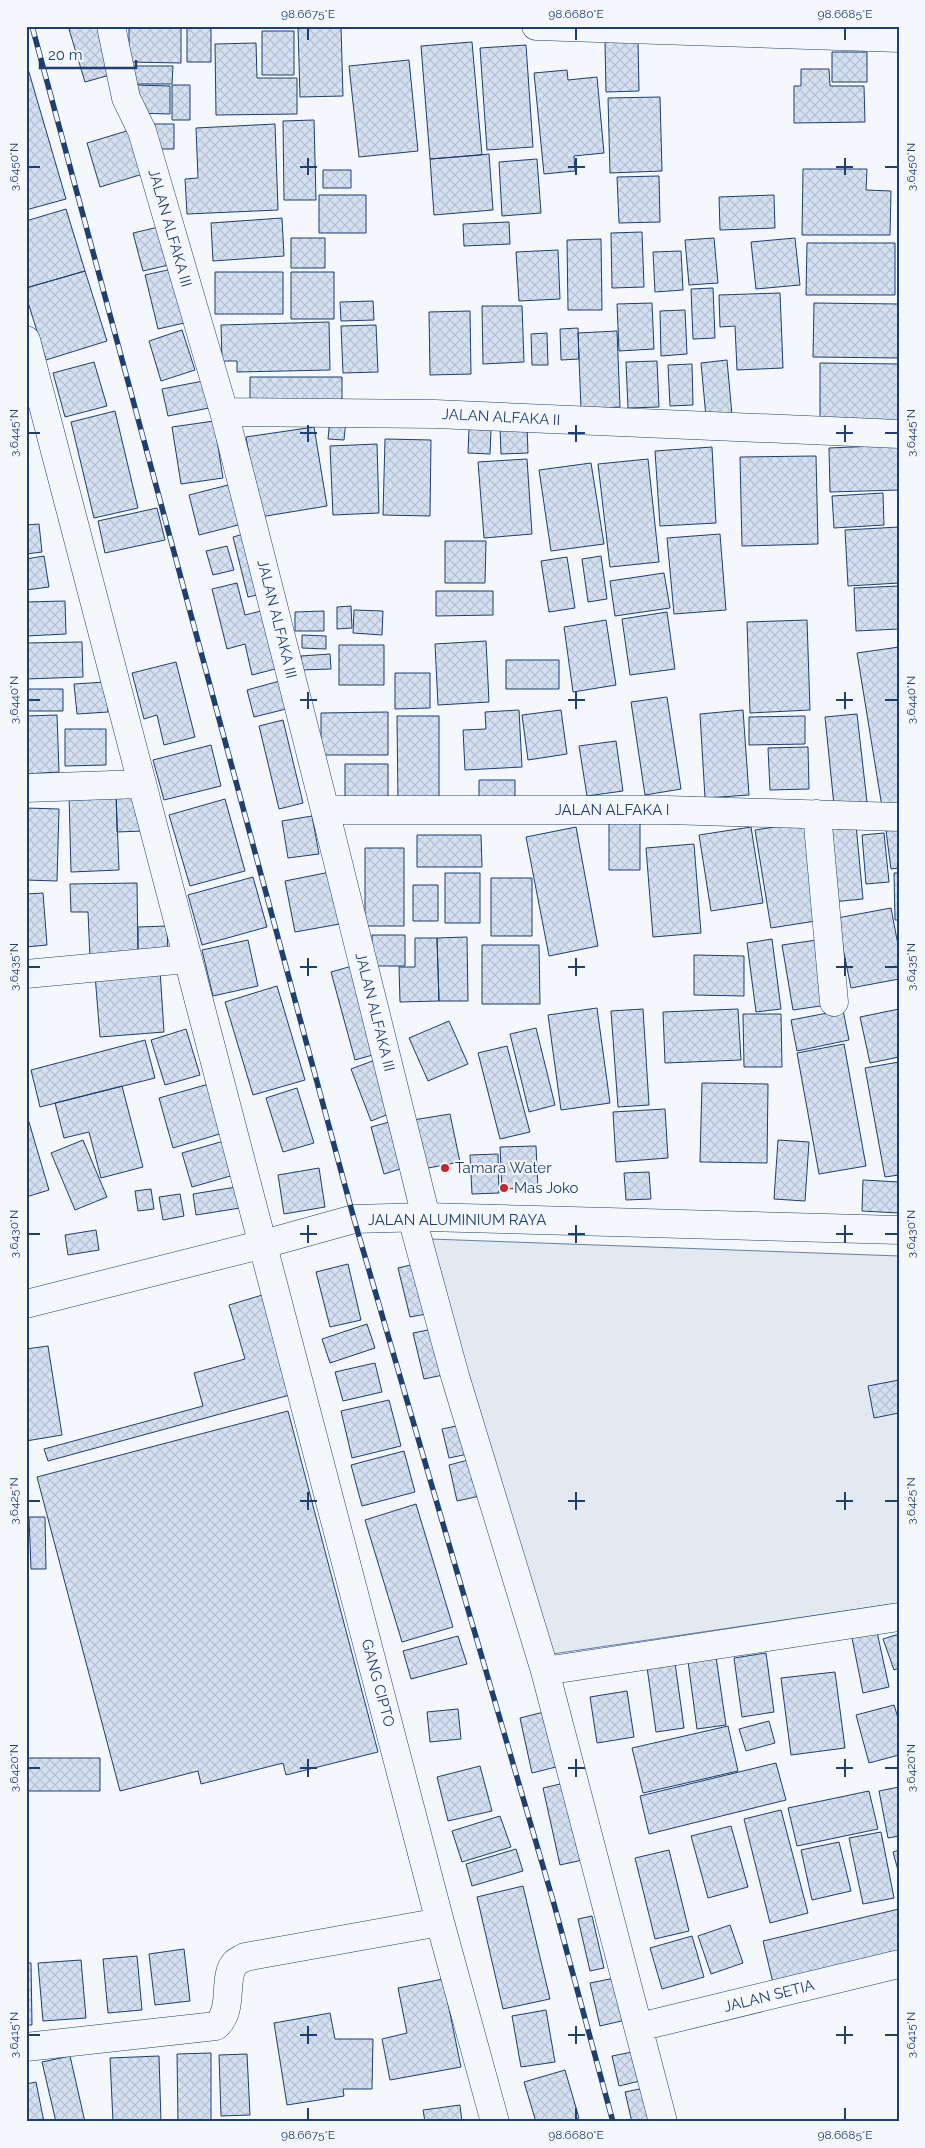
<svg xmlns="http://www.w3.org/2000/svg" width="925" height="2148" font-family="Raleway,sans-serif">
<style>
.green{fill:#e3e9f0;stroke:#687fa3}
.building{fill:url(#building-cross-hatch);stroke:#1d3f73}
.lines{fill:none;stroke-linecap:round;stroke-linejoin:round}
.street-casing{stroke:#1d3f73;stroke-width:29}
.secondary-casing{stroke:#1d3f73;stroke-width:29}
.street{stroke:#f4f7fb;stroke-width:28}
.secondary{stroke:#f4f7fb;stroke-width:28}
.rail-casing{stroke:#1d3f73;stroke-width:5.5}
.rail{stroke:#f4f7fb;stroke-width:4;stroke-dasharray:11;stroke-linecap:butt}
.ticks{fill:none;stroke:#1d3f73;stroke-width:2}
.poi-dot{fill:#c62828;stroke:#f4f7fb;stroke-width:2}
.labels{text-anchor:middle;stroke-width:4;stroke-linejoin:round;paint-order:stroke}
.street-label{font-size:15px;fill:#1d3f73;stroke:#f4f7fb}
.poi-label{font-size:15px;fill:#1d3f73;stroke:#f4f7fb;text-anchor:start}
.neatline{fill:none;stroke:#1d3f73;stroke-width:2}
.ticks-label{font-size:12px;text-anchor:middle;fill:#1d3f73}
</style>
<defs>
<pattern id="building-cross-hatch" width="8" height="8" patternUnits="userSpaceOnUse" patternTransform="scale(1.25)"><rect width="8" height="8" fill="#d5e0f0"/><path d="M0 0l8 8M0 8l8-8" fill="none" stroke="#b6c1d1"/></pattern>
</defs>
<rect width="100%" height="100%" fill="#f4f7fb"/>
<path class="green" d="M430 1239 899 1256V1603L546 1655Z"/>
<path class="building" d="M68 26H102L117 73 85 82Z
M129 26H181V63L129 62Z
M187 26H211V62H187Z
M341 27 343 96 300 97 298 28Z
M262 31H294V75H262Z
M638 41 639 91 606 92 605 42Z
M472 42 482 155 430 159 421 46Z
M256 43 257 78H297V114L216 115 215 44Z
M526 45 533 147 487 150 480 48Z
M832 52H867V82H832Z
M409 60 418 151 359 157 349 66Z
M26 62 66 199 26 210Z
M130 66H173L172 84H130Z
M801 69H829L830 86H864L865 122 794 123V86H801Z
M567 70 568 80 597 77 604 153 574 156 575 171 544 174 534 73Z
M135 85 170 86V114L135 113Z
M172 85H190V120H172Z
M660 97 662 171 610 173 608 98Z
M314 120 316 200H284L283 121Z
M151 124H174V149H151Z
M275 124 278 210 187 214 185 179 198 178 196 128Z
M130 130 143 174 100 187 87 143Z
M489 154 493 210 434 215 430 159Z
M537 159 541 213 502 216 499 162Z
M803 169H867L866 190 891 191 890 235H802Z
M323 170H351V188H323Z
M659 176 660 222 619 223 617 177Z
M319 195H366V233H319Z
M774 195 775 228 720 230 719 197Z
M66 209 85 271 26 288V221Z
M282 218 284 256 213 261 211 223Z
M509 222 510 244 464 246 463 224Z
M167 225 177 263 143 271 133 233Z
M642 232 644 287 612 288 611 233Z
M291 238H325V268H291Z
M714 238 718 283 689 285 685 240Z
M795 238 800 285 756 289 751 242Z
M601 239 602 310H568L567 240Z
M807 243H895V295H806Z
M558 250 560 299 519 301 516 252Z
M681 251 683 290 655 292 653 252Z
M181 267 193 321 158 329 145 275Z
M85 271 107 341 46 360 26 296V288Z
M215 272H283V314H215Z
M291 272H334V319H291Z
M713 288 715 338 693 339 691 289Z
M780 293 783 368 737 370 735 326 720 327 719 295Z
M373 301 374 320 341 321 340 302Z
M652 303 654 349 619 351 617 304Z
M814 303 899 304V358L813 357Z
M482 306H522L524 362 483 364Z
M685 310 687 354 661 356 660 311Z
M470 311 471 374 430 375 429 312Z
M329 322 330 370 237 372V361H222L221 325Z
M376 325 378 372 343 373 341 326Z
M578 328 579 359 561 360 560 329Z
M182 330 195 370 161 381 149 341Z
M617 331 620 407 581 409 578 333Z
M547 333 548 365H532L531 334Z
M727 360 732 415 706 417 701 363Z
M657 361 659 407 628 408 626 362Z
M94 362 107 406 65 417 53 373Z
M820 363 899 364V423L820 422Z
M692 364 693 405 670 406 668 365Z
M250 377H342V403H250Z
M203 381 209 408 168 416 162 389Z
M115 411 138 508 94 518 71 422Z
M330 418 346 420 344 440 328 439Z
M214 421 223 478 181 484 172 427Z
M527 426 528 453 501 454 500 427Z
M314 427 327 506 260 517 246 437Z
M469 429 491 430 490 454 468 453Z
M385 439 431 440 430 516 383 515Z
M377 444 379 513 333 515 330 446Z
M899 445V490L830 492 829 448Z
M712 447 716 523 660 526 655 451Z
M816 456 818 544 742 546 740 457Z
M527 459 532 534 484 538 478 462Z
M648 459 659 562 610 567 598 464Z
M591 463 604 544 551 551 539 470Z
M236 483 246 523 199 535 189 495Z
M883 493 884 525 834 528 832 496Z
M157 508 165 540 105 553 98 521Z
M39 524 42 552 26 554V525Z
M899 527V583L848 586 845 530Z
M247 533 262 594 248 597 233 537Z
M720 534 726 610 674 614 667 538Z
M445 541H486L485 583H445Z
M227 546 234 570 213 575 206 551Z
M44 556 49 587 26 590V559Z
M601 556 607 599 588 602 582 559Z
M567 557 575 608 549 612 541 561Z
M664 573 670 608 615 616 610 581Z
M237 583 245 615 265 610 279 668 252 675 245 644 227 649 212 589Z
M899 586V629L856 631 854 588Z
M436 591H493V615L436 616Z
M65 601 66 634 26 636V602Z
M351 606 352 628 337 629V607Z
M354 610 383 611 382 635 353 633Z
M324 611V631H295V612Z
M667 612 675 669 630 675 622 619Z
M606 620 616 685 573 692 564 627Z
M807 620 810 710 750 713 747 622Z
M302 635 326 636V649L302 648Z
M486 641 489 702 438 705 435 644Z
M82 642 83 677 26 679V643Z
M339 645H384V685H339Z
M899 647V810L883 813 857 653Z
M330 654 331 669 301 670V656Z
M506 660H559V689H506Z
M176 662 195 737 164 745 157 715 144 719 132 673Z
M395 673H430V708L395 709Z
M287 679 294 707 254 717 247 690Z
M106 682 108 712 77 714 74 684Z
M26 689H63V711H26Z
M667 697 681 789 645 795 631 702Z
M519 710 522 767 465 770 463 730 486 729 485 712Z
M561 710 567 754 528 760 522 715Z
M743 710 749 795 705 798 700 714Z
M388 712V755H321V713Z
M857 714 867 802 834 805 825 717Z
M57 715 59 772 26 774V716Z
M397 716H439V800L398 801Z
M805 716V744L749 745V717Z
M283 720 303 803 279 809 259 726Z
M65 729H106V765L65 766Z
M616 741 623 791 587 796 579 746Z
M211 745 221 786 164 800 153 760Z
M808 747 809 789 770 790 768 748Z
M345 764H388V802H345Z
M479 780H515V800L479 801Z
M142 792 143 831 117 832 116 793Z
M116 793 119 870 71 872 69 794Z
M225 799 245 871 190 886 169 815Z
M26 808 59 809 57 881 26 880Z
M312 816 319 854 288 858 282 821Z
M640 820V870H609V821Z
M807 822 822 920 771 928 755 830Z
M856 825 863 899 832 902 825 828Z
M576 827 598 946 549 956 526 837Z
M751 827 763 903 711 911 699 835Z
M899 829V868L891 869 886 831Z
M884 833 889 882 866 884 862 835Z
M417 835H481L482 867H417Z
M694 844 701 933 653 937 646 848Z
M365 848H404V926H365Z
M330 872 340 924 295 932 285 881Z
M445 873H480V923H445Z
M894 873H899V920H895Z
M253 877 267 927 202 945 188 895Z
M491 878H532V936H491Z
M137 883 138 957 90 958 88 912H71L70 884Z
M413 885H438V921H413Z
M43 893 47 945 26 947V894Z
M891 908 899 950V979L851 988 837 918Z
M167 926 168 956 138 957V927Z
M372 935H405V966H372Z
M467 937 468 1001H439L437 938Z
M415 938H437L439 1001 400 1002 399 967H415Z
M772 939 781 1009 756 1012 747 943Z
M824 939 834 1004 793 1010 782 945Z
M248 940 258 986 213 996 202 950Z
M482 945H539L540 1004H482Z
M694 955 744 956V996L694 995Z
M359 964 383 1052 355 1060 331 972Z
M160 970 164 1032 100 1037 95 975Z
M277 986 305 1080 253 1095 225 1002Z
M597 1008 610 1103 561 1110 548 1015Z
M643 1009 649 1105 618 1107 611 1011Z
M738 1009 741 1060 665 1063 663 1012Z
M899 1009V1057L870 1063 860 1017Z
M843 1010 849 1040 797 1051 791 1020Z
M743 1014H781L782 1067H744Z
M449 1021 468 1064 428 1081 409 1038Z
M536 1028 555 1105 529 1112 510 1034Z
M186 1029 200 1075 165 1085 151 1040Z
M145 1040 155 1078 40 1107 31 1070Z
M844 1044 866 1166 819 1174 797 1053Z
M507 1046 530 1132 500 1139 478 1053Z
M375 1060 394 1112 371 1121 351 1069Z
M899 1062V1175L885 1177 865 1068Z
M702 1083 768 1084 767 1163 700 1162Z
M209 1084 223 1133 173 1148 159 1098Z
M122 1086 143 1167 101 1178 89 1132 64 1138 55 1103Z
M297 1088 314 1143 283 1152 266 1098Z
M665 1109 668 1158 616 1162 613 1112Z
M26 1112 49 1190 26 1197Z
M450 1114 460 1162 423 1169 413 1120Z
M393 1121 407 1167 384 1174 371 1127Z
M83 1140 107 1197 75 1210 51 1153Z
M778 1140 809 1142 805 1201 774 1199Z
M224 1141 234 1175 192 1187 182 1153Z
M536 1146 538 1188 502 1189 500 1147Z
M498 1154 499 1193 472 1194 470 1155Z
M319 1168 325 1207 284 1214 278 1175Z
M649 1172 651 1199 626 1200 624 1173Z
M863 1180 899 1182V1213L862 1211Z
M236 1187 240 1208 196 1215 193 1194Z
M151 1189 154 1209 138 1211 135 1191Z
M180 1194 184 1216 163 1220 159 1197Z
M96 1230 99 1250 68 1255 65 1235Z
M348 1264 361 1320 330 1327 316 1272Z
M415 1264 426 1314 410 1317 398 1268Z
M269 1293 297 1393 48 1461 44 1449 203 1406 194 1373 245 1359 229 1305Z
M367 1324 375 1348 330 1363 322 1339Z
M438 1328 448 1374 424 1379 413 1333Z
M48 1346 62 1435 26 1441V1349Z
M375 1363 382 1392 343 1401 335 1372Z
M899 1380V1413L874 1418 868 1386Z
M389 1400 401 1446 352 1458 341 1411Z
M288 1411 378 1752 286 1775 283 1763 201 1784 198 1771 120 1791 37 1477Z
M461 1425 468 1454 449 1458 442 1429Z
M404 1451 415 1492 362 1506 351 1465Z
M472 1459 480 1496 457 1501 449 1465Z
M416 1504 453 1627 402 1642 365 1520Z
M29 1517H45L46 1569H31Z
M877 1632 889 1687 863 1693 852 1638Z
M899 1634V1668L894 1670 883 1639Z
M458 1636 467 1664 411 1679 403 1651Z
M715 1650 726 1725 697 1729 687 1654Z
M766 1653 774 1712 742 1717 734 1658Z
M675 1663 684 1728 656 1732 647 1667Z
M835 1672 845 1748 791 1755 781 1678Z
M627 1691 634 1737 597 1743 590 1697Z
M894 1705 899 1721V1755L869 1763 856 1715Z
M458 1709 461 1739 430 1742 427 1712Z
M548 1711 560 1766 532 1773 520 1718Z
M769 1721 775 1743 746 1751 739 1729Z
M728 1726 738 1771 643 1793 632 1748Z
M26 1758H100V1791H26Z
M776 1763 786 1800 649 1834 640 1796Z
M480 1766 492 1811 448 1821 437 1777Z
M569 1782 587 1859 560 1865 543 1788Z
M899 1787V1836L888 1838 879 1791Z
M869 1791 878 1829 797 1846 788 1808Z
M781 1810 808 1913 770 1923 744 1819Z
M500 1816 511 1847 462 1862 452 1831Z
M731 1826 748 1887 708 1898 691 1836Z
M881 1832 894 1898 863 1904 849 1838Z
M839 1842 851 1891 812 1900 801 1850Z
M516 1849 523 1871 472 1886 466 1864Z
M669 1850 689 1931 655 1939 635 1858Z
M899 1850V1874L893 1852Z
M523 1886 550 1999 503 2009 477 1897Z
M899 1909V1954L773 1983 763 1941Z
M592 1916 604 1968 590 1971 578 1919Z
M730 1925 743 1963 711 1974 698 1936Z
M692 1936 704 1977 662 1989 650 1948Z
M184 1949 190 2001 155 2005 149 1954Z
M137 1956 142 2010 108 2013 103 1959Z
M81 1960 86 2018 43 2021 38 1963Z
M26 1963H31L32 2025H26Z
M620 1977 630 2019 600 2026 590 1983Z
M443 1979 461 2067 390 2080 382 2039 407 2033 398 1988Z
M546 2010 555 2062 521 2067 512 2016Z
M330 2013 335 2039H373L372 2089H343L344 2096 287 2105 274 2023Z
M637 2051 644 2080 619 2086 612 2056Z
M211 2053V2122H178L177 2054Z
M247 2054 250 2115 221 2116 219 2055Z
M70 2056 85 2122H56L42 2062Z
M159 2056 161 2122H113L110 2058Z
M565 2070 579 2118 567 2122H536L524 2082Z
M36 2082 44 2122H26V2084Z
M649 2087 657 2119 632 2122 625 2092Z
M460 2105 462 2122H425L423 2110Z"/>
<g class="lines">
<defs>
<path id="street" d="M111 26 126 98 142 131 224 412 325 810 426 1217
M536 26 899 38
M26 340 440 1922 495 2122
M224 412 435 414 899 434
M26 788 141 784
M325 810H667L899 817
M817 814 834 1002
M26 974 187 959
M412 1218 455 1376 545 1671 663 2122
M545 1671 899 1617
M639 2027 899 1964
M26 2047 216 2026C235 2009 222 1978 235 1963 237 1961 242 1959 245 1957L440 1922"/>
<path id="secondary" d="M26 1304 264 1244 354 1219 426 1217 899 1230"/>
</defs>
<use href="#street" class="street-casing"/>
<use href="#secondary" class="secondary-casing"/>
<use href="#street" class="street"/>
<use href="#secondary" class="secondary"/>
<defs>
<path id="rail" d="M32 26 354 1219 554 1904 613 2122"/>
</defs>
<use href="#rail" class="rail-casing"/>
<use href="#rail" class="rail"/>
</g>
<path class="ticks" d="M308 28V40M576 28V40M845 28V40M308 158V175M576 158V175M845 158V175M28 167H40M300 167H317M568 167H585M836 167H853M885 167H898M308 425V442M576 425V442M845 425V442M28 433H40M300 433H317M568 433H585M836 433H853M885 433H898M308 692V709M576 692V709M845 692V709M28 700H40M300 700H317M568 700H585M836 700H853M885 700H898M308 958V976M576 958V976M845 958V976M28 967H40M300 967H317M568 967H585M836 967H853M885 967H898M308 1225V1243M576 1225V1243M845 1225V1243M28 1234H40M300 1234H317M568 1234H585M836 1234H853M885 1234H898M308 1492V1510M576 1492V1510M845 1492V1510M28 1501H40M300 1501H317M568 1501H585M836 1501H853M885 1501H898M308 1759V1777M576 1759V1777M845 1759V1777M28 1768H40M300 1768H317M568 1768H585M836 1768H853M885 1768H898M308 2026V2044M576 2026V2044M845 2026V2044M28 2035H40M300 2035H317M568 2035H585M836 2035H853M885 2035H898M308 2108V2120M576 2108V2120M845 2108V2120"/>
<g class="poi-dot">
<circle cx="445" cy="1168" r="5"/>
<circle cx="504" cy="1188" r="5"/>
</g>
<g class="labels">
<g class="street-label">
<text transform="translate(170 228) rotate(74)" y="5">JALAN ALFAKA III</text>
<text transform="translate(501 417) rotate(3)" y="5">JALAN ALFAKA II</text>
<text transform="translate(277 619) rotate(76)" y="5">JALAN ALFAKA III</text>
<text x="612" y="815">JALAN ALFAKA I</text>
<text transform="translate(375 1012) rotate(76)" y="5">JALAN ALFAKA III</text>
<text x="457" y="1225">JALAN ALUMINIUM RAYA</text>
<text transform="translate(378 1683) rotate(75)" y="5">GANG CIPTO</text>
<text transform="translate(769 1996) rotate(-14)" y="5">JALAN SETIA</text>
</g>
<g class="poi-label">
<text x="455" y="1173">Tamara Water</text>
<text x="514" y="1193">Mas Joko</text>
</g>
</g>
<rect width="925" height="2148" fill="none" stroke="#f4f7fb" stroke-width="55"/>
<path d="M40 60v8h96v-8" fill="none" stroke="#1d3f73" stroke-width="2.5"/>
<text x="48" y="60" font-size="15" fill="#1d3f73" stroke="#f4f7fb" stroke-width="4" paint-order="stroke">20 m</text>
<rect x="28" y="28" width="870" height="2092" class="neatline"/>
<g class="ticks-label">
<text x="308" y="18">98.6675°E</text>
<text x="576" y="18">98.6680°E</text>
<text x="845" y="18">98.6685°E</text>
<text transform="translate(14 167) rotate(-90)" y="4">3.6450°N</text>
<text transform="translate(911 167) rotate(-90)" y="4">3.6450°N</text>
<text transform="translate(14 433) rotate(-90)" y="4">3.6445°N</text>
<text transform="translate(911 433) rotate(-90)" y="4">3.6445°N</text>
<text transform="translate(14 700) rotate(-90)" y="4">3.6440°N</text>
<text transform="translate(911 700) rotate(-90)" y="4">3.6440°N</text>
<text transform="translate(14 967) rotate(-90)" y="4">3.6435°N</text>
<text transform="translate(911 967) rotate(-90)" y="4">3.6435°N</text>
<text transform="translate(14 1234) rotate(-90)" y="4">3.6430°N</text>
<text transform="translate(911 1234) rotate(-90)" y="4">3.6430°N</text>
<text transform="translate(14 1501) rotate(-90)" y="4">3.6425°N</text>
<text transform="translate(911 1501) rotate(-90)" y="4">3.6425°N</text>
<text transform="translate(14 1768) rotate(-90)" y="4">3.6420°N</text>
<text transform="translate(911 1768) rotate(-90)" y="4">3.6420°N</text>
<text transform="translate(14 2035) rotate(-90)" y="4">3.6415°N</text>
<text transform="translate(911 2035) rotate(-90)" y="4">3.6415°N</text>
<text x="308" y="2139">98.6675°E</text>
<text x="576" y="2139">98.6680°E</text>
<text x="845" y="2139">98.6685°E</text>
</g>
</svg>
